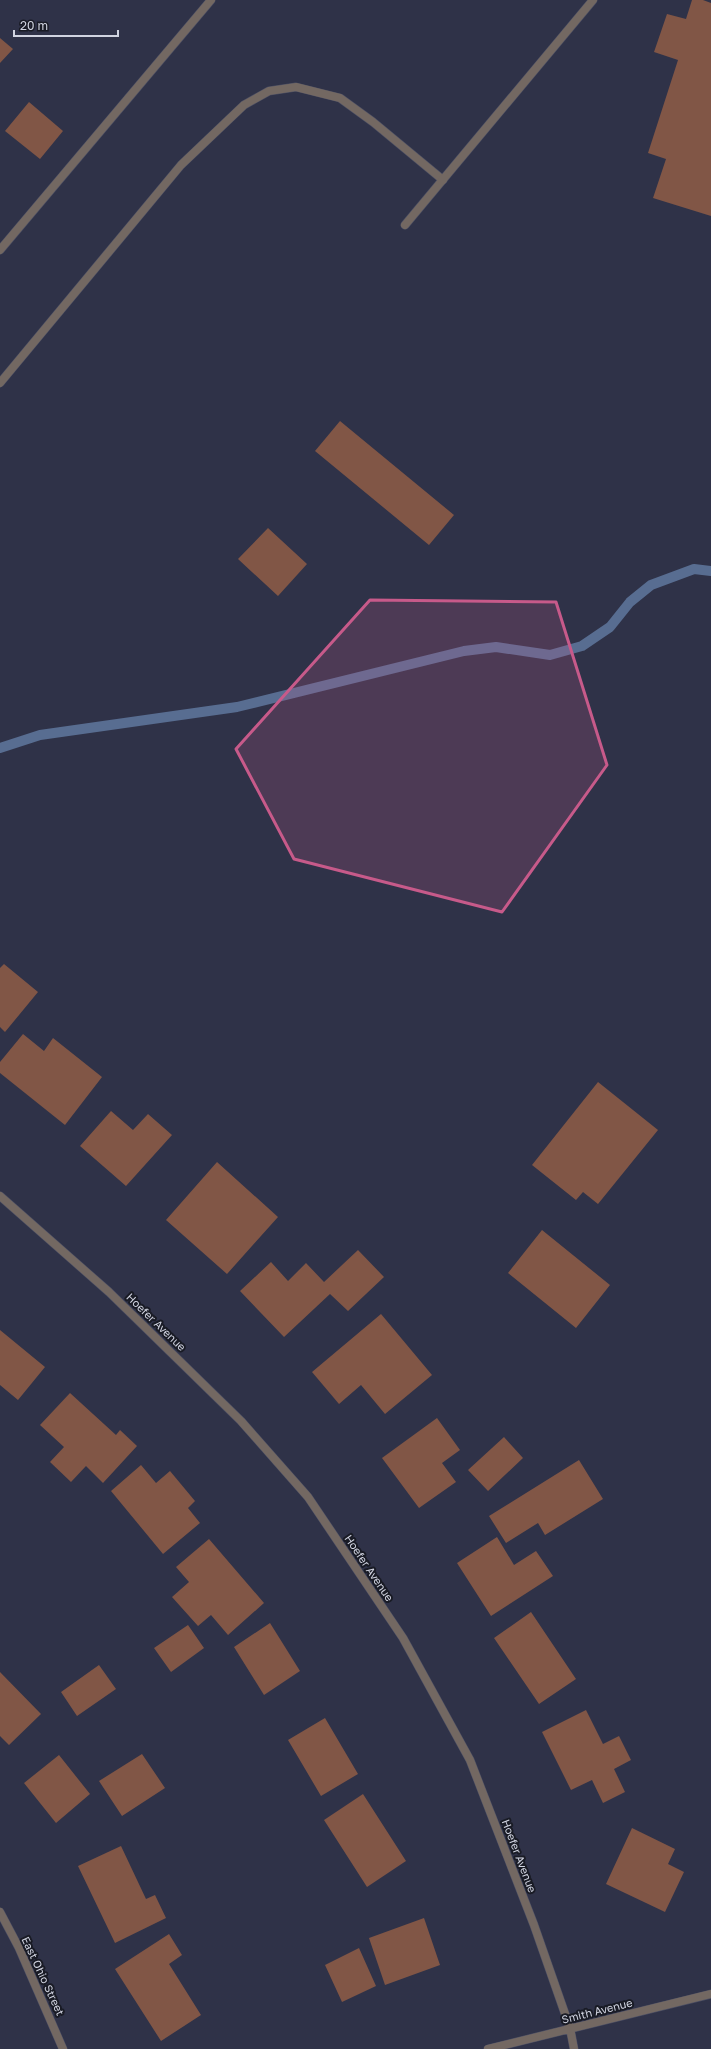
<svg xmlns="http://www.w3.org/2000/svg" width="711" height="2049" font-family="'Golos Text',sans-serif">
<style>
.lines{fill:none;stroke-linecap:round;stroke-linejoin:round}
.stream{stroke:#586d91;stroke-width:10}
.building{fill:#815646}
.lane-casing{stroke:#4c4f64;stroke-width:9}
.street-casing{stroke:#4c4f64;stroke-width:9}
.lane{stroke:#736862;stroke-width:8}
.street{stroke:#736862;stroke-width:8}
.marked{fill:#c75a8a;fill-opacity:0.2;stroke:#c75a8a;stroke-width:3;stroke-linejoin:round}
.labels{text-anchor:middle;stroke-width:4;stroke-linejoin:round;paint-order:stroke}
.street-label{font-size:11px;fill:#d1d4e1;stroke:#191b25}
</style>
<rect width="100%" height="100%" fill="#2f3248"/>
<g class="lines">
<path class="stream" d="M0 748 40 735 237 707 464 651 496 647 550 655 582 646 610 627 630 602 651 585 694 569 711 571"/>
</g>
<path class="building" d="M692 0H703L711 3V216L653 198 666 159 648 153 678 60 654 52 667 14 686 19Z
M0 38 13 49 0 63Z
M29 102 63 131 40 159 5 131Z
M340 421 454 515 429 545 315 451Z
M268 528 307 564 278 596 238 559Z
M4 964 38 992 5 1032 0 1027V968Z
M23 1034 44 1051 53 1038 102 1077 65 1125 0 1073V1062Z
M598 1082 658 1130 598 1204 583 1192 576 1200 532 1165Z
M111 1111 133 1130 148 1114 172 1135 126 1186 80 1146Z
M217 1162 278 1217 227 1274 166 1220Z
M542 1230 610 1285 576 1328 508 1273Z
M358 1250 384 1277 348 1311 330 1294 284 1337 240 1291 271 1262 288 1281 306 1263 324 1282Z
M381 1314 432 1375 385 1414 361 1385 339 1404 312 1372Z
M0 1330 45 1367 18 1400 0 1385Z
M70 1393 116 1435 120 1430 137 1446 103 1483 86 1466 71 1482 50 1462 64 1447 40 1425Z
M437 1418 460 1450 442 1463 456 1482 419 1508 382 1458Z
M504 1437 523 1458 488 1491 468 1470Z
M579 1460 603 1499 545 1535 538 1523 506 1543 489 1516Z
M141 1465 156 1483 170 1471 195 1501 188 1508 200 1523 163 1554 111 1491Z
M497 1537 514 1565 536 1551 553 1576 491 1616 457 1563Z
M209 1539 264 1603 228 1635 211 1615 198 1626 172 1597 189 1582 176 1567Z
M531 1612 576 1679 539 1704 494 1638Z
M270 1623 300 1671 264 1695 234 1647Z
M188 1625 204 1648 171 1672 154 1648Z
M99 1665 116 1689 77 1716 61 1692Z
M0 1672 41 1714 9 1745 0 1736Z
M586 1710 603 1744 619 1736 631 1760 614 1769 625 1792 603 1803 592 1780 571 1790 542 1732Z
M325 1718 358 1774 321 1796 288 1740Z
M142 1754 165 1788 122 1816 99 1781Z
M59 1755 90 1794 56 1823 24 1783Z
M363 1794 406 1861 367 1887 324 1820Z
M632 1828 675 1849 668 1864 684 1872 665 1912 606 1884Z
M121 1846 146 1899 155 1895 166 1918 115 1943 78 1866Z
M424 1918 440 1965 385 1985 369 1938Z
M169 1934 182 1955 169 1964 201 2015 161 2041 115 1969Z
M359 1948 376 1986 342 2002 325 1965Z"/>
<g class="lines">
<defs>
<path id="lane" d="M0 250 211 0
M0 383 181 165 244 105 269 91 296 87 340 98 373 122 443 180"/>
<path id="street" d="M405 225 593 0
M0 1196 109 1292 241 1421 308 1497 403 1638 470 1760 534 1925 570 2028 574 2049
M0 1912 19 1948 63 2049
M488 2049 711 1994"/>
</defs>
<use href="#lane" class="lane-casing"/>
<use href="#street" class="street-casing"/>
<use href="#lane" class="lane"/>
<use href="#street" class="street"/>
</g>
<path class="marked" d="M370 600 556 602 607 765 502 912 294 859 236 749Z"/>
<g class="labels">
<g class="street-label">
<text transform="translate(156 1322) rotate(44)" y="4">Hoefer Avenue</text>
<text transform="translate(369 1568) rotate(56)" y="4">Hoefer Avenue</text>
<text transform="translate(519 1856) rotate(69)" y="4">Hoefer Avenue</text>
<text transform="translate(43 1976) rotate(65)" y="4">East Ohio Street</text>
<text transform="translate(597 2011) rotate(-14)" y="4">Smith Avenue</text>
</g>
</g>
<path d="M14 30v6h104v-6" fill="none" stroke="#d1d4e1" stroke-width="2"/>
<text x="20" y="30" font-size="12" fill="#d1d4e1" stroke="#191b25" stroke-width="3" paint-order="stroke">20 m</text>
</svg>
